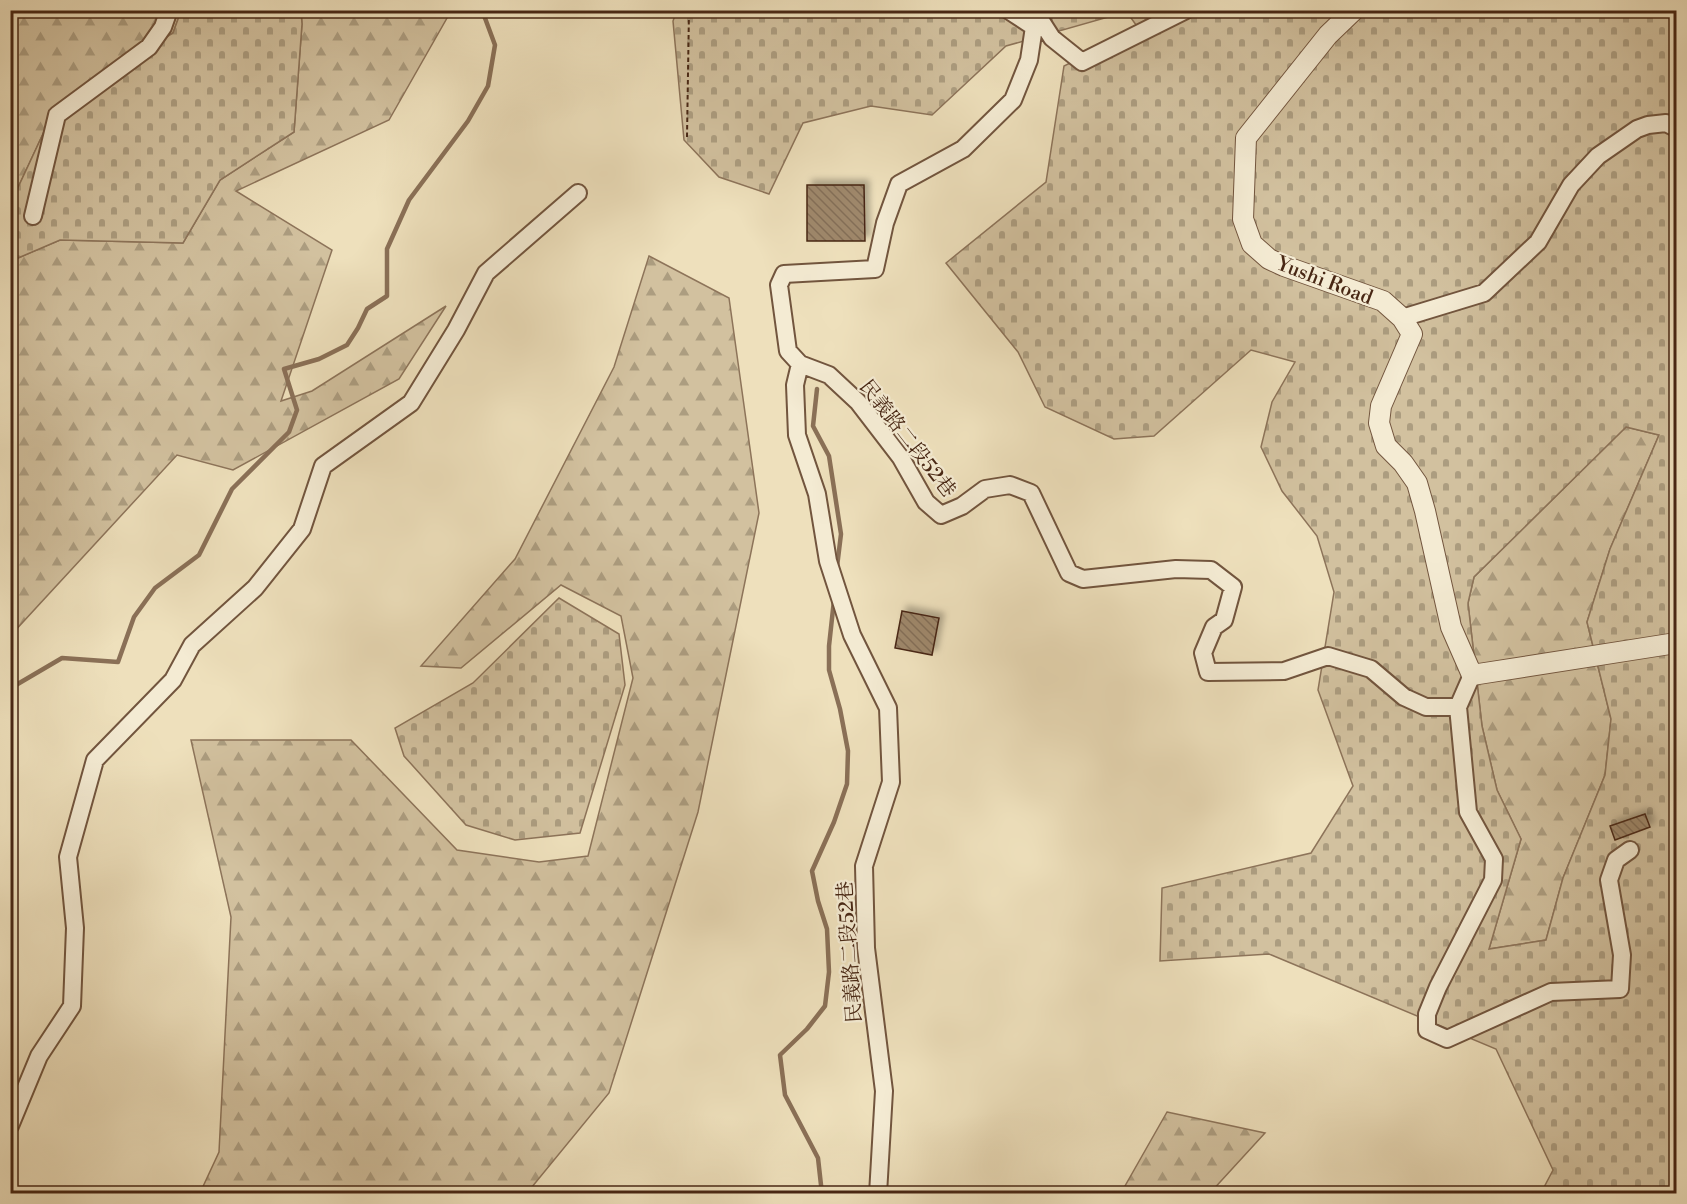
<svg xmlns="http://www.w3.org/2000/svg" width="1687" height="1204" font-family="'Libre Bodoni','Noto Serif TC',serif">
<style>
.forest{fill:url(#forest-firs);stroke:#8d745a;stroke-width:1.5}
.cemetery{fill:url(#cemetery-stones);stroke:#8d745a;stroke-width:1.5;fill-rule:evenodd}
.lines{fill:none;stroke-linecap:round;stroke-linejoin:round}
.stream{stroke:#8a7057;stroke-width:4.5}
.building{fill:url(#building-back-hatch);stroke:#482714;stroke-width:1.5;filter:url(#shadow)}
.minor-casing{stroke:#72553e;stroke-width:20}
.tertiary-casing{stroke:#72553e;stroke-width:22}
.path{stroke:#482714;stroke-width:2;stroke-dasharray:4.5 3;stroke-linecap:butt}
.minor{stroke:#f4ebd3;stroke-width:16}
.tertiary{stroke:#f4ebd3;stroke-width:20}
.labels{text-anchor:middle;stroke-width:4.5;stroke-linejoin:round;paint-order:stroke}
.street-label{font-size:20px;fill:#482714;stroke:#f4ebd3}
</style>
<defs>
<pattern id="forest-firs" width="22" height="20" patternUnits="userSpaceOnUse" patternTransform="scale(1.5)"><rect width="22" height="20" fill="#d2c19f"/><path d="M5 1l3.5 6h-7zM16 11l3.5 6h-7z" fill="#ac9d80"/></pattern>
<pattern id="cemetery-stones" width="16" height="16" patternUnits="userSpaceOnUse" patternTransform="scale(1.5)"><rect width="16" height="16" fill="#d2c19f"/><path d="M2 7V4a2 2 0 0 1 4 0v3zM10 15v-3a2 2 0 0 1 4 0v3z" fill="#ac9d80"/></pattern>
<pattern id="building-back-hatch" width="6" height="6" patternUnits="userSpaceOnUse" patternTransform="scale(1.5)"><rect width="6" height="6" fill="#9e876b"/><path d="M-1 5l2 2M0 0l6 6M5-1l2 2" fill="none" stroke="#836e57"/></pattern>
<filter id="shadow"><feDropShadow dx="5" dy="-5" stdDeviation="3" flood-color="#0004"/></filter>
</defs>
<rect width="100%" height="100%" fill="#eee0bc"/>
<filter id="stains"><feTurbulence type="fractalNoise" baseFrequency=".00333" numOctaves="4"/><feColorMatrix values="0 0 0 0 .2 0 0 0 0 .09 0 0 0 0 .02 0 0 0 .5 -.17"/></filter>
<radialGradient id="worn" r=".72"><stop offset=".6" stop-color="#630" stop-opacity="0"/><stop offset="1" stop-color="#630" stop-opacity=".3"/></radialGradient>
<path class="forest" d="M11 11H181L173 33 56 106 15 194 11 235Z
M301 11H451L389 120 236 191 332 250 281 401 312 391 446 306 399 379 233 470 177 455 11 635V261L60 240 183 243 220 180 294 132 302 24Z
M1126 11H1176L1139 29Z
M1429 11H1537L1523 17Z
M649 256 729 298 759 513 698 812 609 1093 527 1193H200L219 1152 231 917 191 740H351L457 850 539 862 588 856 633 678 621 616 561 585 461 668 421 666 515 559 614 367Z
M1626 427 1659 435 1610 549 1587 622 1611 719 1605 775 1563 878 1546 940 1489 949 1521 839 1497 790 1482 726 1468 603 1474 577Z
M1167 1112 1265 1133 1210 1193H1121Z"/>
<path class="cemetery" d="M677 10H1126V12L1006 46 932 115 871 106 803 123 769 194 719 177 684 140 673 21Z
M1304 10H1429L1523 17 1537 11 1659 10 1676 24V1193H1541L1553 1170 1496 1049 1269 954 1160 961 1162 888 1311 853 1353 786 1318 690 1334 592 1317 536 1282 491 1261 447 1272 402 1295 362 1251 350 1154 436 1114 439 1045 407 1018 352 946 263 1046 182 1064 66 1176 11H1248L1268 17ZM1626 427 1659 435 1610 549 1587 622 1611 719 1605 775 1563 878 1546 940 1489 949 1521 839 1497 790 1482 726 1468 603 1474 577Z
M181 11H301L302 24 294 132 220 180 183 243 60 240 11 261V235L15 194 56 106 173 33Z
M559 598 619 634 625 685 580 833 515 840 466 825 404 756 395 728 473 683Z"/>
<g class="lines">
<path class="stream" d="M817 389 813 426 829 456 841 534 837 567
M10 693 16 685 62 658 118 662 134 617 155 588 199 555 232 489 289 432 297 410 284 369 319 359 347 345 358 328 367 309 387 296V249L409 200 468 121 488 86 495 45 482 10
M822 1194 818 1158 785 1095 780 1055 807 1029 825 1006 829 972 827 929 818 901 812 871 834 822 847 784 848 751 840 709 829 670V646L834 600"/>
</g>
<path class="building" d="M807 185H864L865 241H807Z
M902 611 939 618 932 655 895 648Z
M1645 814 1650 827 1615 840 1610 826Z"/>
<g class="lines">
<defs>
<path id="minor" d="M1034 10 1052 38 1082 62 1186 10
M33 216 57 115 149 47 163 27 169 10
M1402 318 1484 293 1538 242 1571 185 1598 156 1637 129 1648 125 1666 123 1676 128
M800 364 788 351 779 285 784 274 875 269 885 223 899 184 963 149 1013 100 1029 60 1034 27 1008 10
M1458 707 1468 812 1494 859 1493 880 1438 987 1427 1014V1030L1447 1039 1551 992 1620 989 1622 955 1609 880 1616 860 1630 850
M10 1126 39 1056 72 1006 75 928 68 857 95 760 173 680 192 645 255 588 302 529 323 466 411 403 456 330 486 273 578 193
M878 1194 884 1091 866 948 864 866 891 782 888 708 852 635 828 561 817 494 797 435 795 385 800 364 829 375 858 402 901 458 926 502 941 515 962 506 985 489 1010 485 1031 493 1069 573 1083 579 1176 569 1211 570 1233 587 1224 620 1214 627 1203 653 1208 672 1284 671 1328 656 1371 669 1404 697 1426 707H1458L1472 675"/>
<path id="tertiary" d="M1354 10 1328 35 1246 138 1243 219 1252 244 1269 259 1284 266 1383 301 1402 318 1412 334 1381 406 1379 423 1386 446 1403 463 1417 483 1425 511 1451 627 1472 675 1676 643"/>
</defs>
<use href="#minor" class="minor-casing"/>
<use href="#tertiary" class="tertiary-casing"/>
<path class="path" d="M687 137 689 10"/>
<use href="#minor" class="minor"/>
<use href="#tertiary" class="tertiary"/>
</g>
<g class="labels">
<g class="street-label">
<text transform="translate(1325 280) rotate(21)" y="7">Yushi Road</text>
<text transform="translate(908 438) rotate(52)" y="7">民義路二段52巷</text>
<text transform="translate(849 952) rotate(-94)" y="7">民義路二段52巷</text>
</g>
</g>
<rect width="1687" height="1204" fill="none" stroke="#eee0bc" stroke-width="36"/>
<rect x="12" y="12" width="1663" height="1180" fill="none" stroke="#482714" stroke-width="3"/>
<rect x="18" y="18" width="1651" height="1168" fill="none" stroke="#482714" stroke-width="1.5"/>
<rect width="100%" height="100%" filter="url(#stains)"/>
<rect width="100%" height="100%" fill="url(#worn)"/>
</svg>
